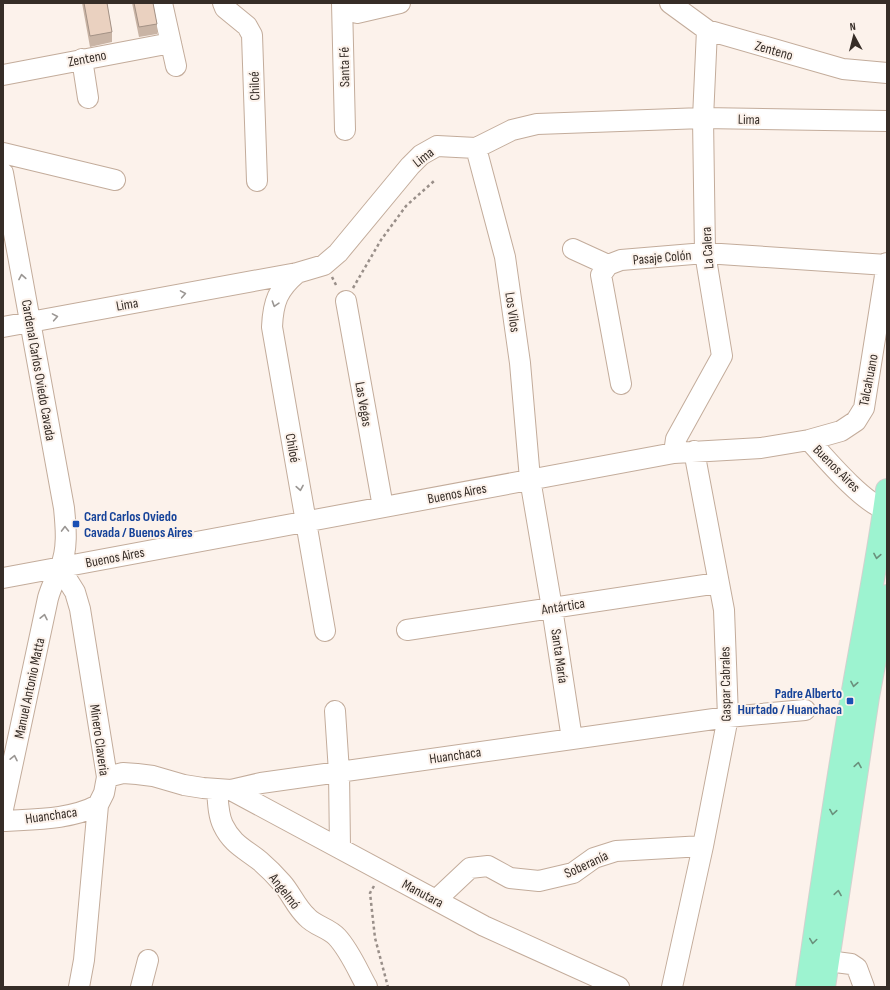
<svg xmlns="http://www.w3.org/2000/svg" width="890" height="990" font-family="'Sofia Sans Condensed',sans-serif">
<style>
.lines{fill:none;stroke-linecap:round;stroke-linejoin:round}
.minor-casing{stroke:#c3ac9b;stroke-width:22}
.major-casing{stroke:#d3d1cf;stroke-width:24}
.path{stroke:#998f89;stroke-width:2.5;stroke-dasharray:3 3;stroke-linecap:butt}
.minor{stroke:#fff;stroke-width:20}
.major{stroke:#9df3d0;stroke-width:22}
.wall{fill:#c9b4a5}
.building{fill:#ead1c0;stroke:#a49286}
.oneway{stroke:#9a9693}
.oneway2{stroke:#6a907c}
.transit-dot{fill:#1a4fb4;stroke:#fcf2eb;stroke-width:1.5}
.labels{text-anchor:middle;stroke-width:4;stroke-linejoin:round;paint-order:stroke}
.street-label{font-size:14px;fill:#362d27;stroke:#fcf2eb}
.transit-label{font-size:14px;font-weight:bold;fill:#164399;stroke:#fcf2eb;text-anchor:start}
</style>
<rect width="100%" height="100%" fill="#fcf2eb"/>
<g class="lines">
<defs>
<path id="minor" d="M162 3 176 66
M223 3 225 8 247 26 252 35 257 181
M342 3 345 130
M670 3 707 30 843 69 887 73
M343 9 357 13 400 3
M82 59 88 98
M3 75 171 43
M476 148 505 257 520 363 530 479 552 608 572 739
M3 153 115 180
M3 173 64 508C66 528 68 550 60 568 56 578 51 587 48 598L3 809
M573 249 608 265
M297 273C278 289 273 302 272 327L325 631
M346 301 383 507
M3 327 297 273 324 265 338 253 410 166 421 155 437 146 476 148 512 130 537 124 703 118 887 121
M621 384 601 275 608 265 621 260 705 253 887 265
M809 440 841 431 856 421 864 408 887 263
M674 453 676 439 722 356 705 253 703 118 707 30
M60 568 75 592 80 609 107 777 104 793 98 805 84 960 79 987
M3 578 674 453 761 448 809 440C826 459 864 504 887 510
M407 630 718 583
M335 711 339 772 340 848
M107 777 123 773 137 774 153 776 184 785 203 788 231 790 261 783 728 717 805 710
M217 789C218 801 218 815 223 825 232 844 245 849 260 861 267 867 275 875 282 883 291 893 296 907 307 917 315 926 329 928 337 937 350 951 358 971 367 987
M231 790 484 926 619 987
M3 821C34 819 70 820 98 805
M436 900 470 868 488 866 510 878 539 881 573 873 594 858 616 851 703 846
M828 961 851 964 857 968 864 987
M141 987 148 960
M672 987 703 846 728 717 724 610 694 451"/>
<path id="major" d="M807 987C821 890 835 793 852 696 864 627 878 559 887 490
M824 987 868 697 887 596"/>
</defs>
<use href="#minor" class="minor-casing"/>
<use href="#major" class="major-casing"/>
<path class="path" d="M332 277 337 287
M353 288 381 240 406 206 434 181
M820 712H833
M374 886 370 893 375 938 388 987"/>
<use href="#minor" class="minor"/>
<use href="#major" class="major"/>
</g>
<path class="wall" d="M82 3H107L112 32V42L90 47Z
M132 3H153L157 24V34L139 37Z"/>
<path class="building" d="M84 3H107L112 32 90 36Z
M134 3H153L157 24 139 27Z"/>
<defs><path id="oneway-chevron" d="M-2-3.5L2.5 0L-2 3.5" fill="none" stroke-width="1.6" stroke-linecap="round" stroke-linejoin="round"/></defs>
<g class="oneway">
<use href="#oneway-chevron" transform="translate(22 277) rotate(-100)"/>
<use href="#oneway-chevron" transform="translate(183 294) rotate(-10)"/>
<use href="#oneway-chevron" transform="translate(275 304) rotate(108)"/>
<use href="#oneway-chevron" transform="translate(55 317) rotate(-10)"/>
<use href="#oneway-chevron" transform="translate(300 488) rotate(80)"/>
<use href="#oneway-chevron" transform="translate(65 529) rotate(-91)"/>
<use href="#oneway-chevron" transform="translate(44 617) rotate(-78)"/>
<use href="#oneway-chevron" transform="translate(14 758) rotate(-78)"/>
</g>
<g class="oneway2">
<use href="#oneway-chevron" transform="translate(877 556) rotate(100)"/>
<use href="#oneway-chevron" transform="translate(854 684) rotate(100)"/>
<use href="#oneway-chevron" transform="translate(858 765) rotate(-81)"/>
<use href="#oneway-chevron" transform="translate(833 812) rotate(99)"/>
<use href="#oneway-chevron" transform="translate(838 893) rotate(-81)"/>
<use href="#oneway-chevron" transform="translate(813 941) rotate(98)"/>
</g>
<g class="transit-dot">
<rect x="72" y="520" width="8" height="8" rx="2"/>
<rect x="846" y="697" width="8" height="8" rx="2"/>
</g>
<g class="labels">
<g class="street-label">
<text transform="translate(774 50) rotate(16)" y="5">Zenteno</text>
<text transform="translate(87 58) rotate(-11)" y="5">Zenteno</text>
<text transform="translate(344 67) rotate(-91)" y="5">Santa Fé</text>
<text transform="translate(254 86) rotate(-92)" y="5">Chiloé</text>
<text transform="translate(749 119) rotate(1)" y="5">Lima</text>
<text transform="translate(423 157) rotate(-38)" y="5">Lima</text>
<text transform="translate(707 248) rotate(-94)" y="5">La Calera</text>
<text transform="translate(662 257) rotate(-5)" y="5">Pasaje Colón</text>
<text transform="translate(127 304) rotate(-10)" y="5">Lima</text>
<text transform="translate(513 312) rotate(82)" y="5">Los Vilos</text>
<text transform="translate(39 370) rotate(80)" y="5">Cardenal Carlos Oviedo Cavada</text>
<text transform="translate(868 380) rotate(-79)" y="5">Talcahuano</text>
<text transform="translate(364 404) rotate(80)" y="5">Las Vegas</text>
<text transform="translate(293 448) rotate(80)" y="5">Chiloé</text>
<text transform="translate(837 468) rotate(45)" y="5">Buenos Aires</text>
<text transform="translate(457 493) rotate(-11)" y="5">Buenos Aires</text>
<text transform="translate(115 557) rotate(-11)" y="5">Buenos Aires</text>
<text transform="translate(563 606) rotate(-9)" y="5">Antártica</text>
<text transform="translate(560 656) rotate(82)" y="5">Santa María</text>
<text transform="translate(725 684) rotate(-91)" y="5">Gaspar Cabrales</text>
<text transform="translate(29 688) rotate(-78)" y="5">Manuel Antonio Matta</text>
<text transform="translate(100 740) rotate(82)" y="5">Minero Claveria</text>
<text transform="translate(455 755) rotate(-8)" y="5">Huanchaca</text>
<text transform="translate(51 815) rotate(-8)" y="5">Huanchaca</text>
<text transform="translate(586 864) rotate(-25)" y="5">Soberanía</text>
<text transform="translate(285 891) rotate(52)" y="5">Angelmó</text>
<text transform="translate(423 893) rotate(28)" y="5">Manutara</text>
</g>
<g class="transit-label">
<text x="84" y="521">Card Carlos Oviedo<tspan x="84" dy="16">Cavada / Buenos Aires</tspan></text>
<text x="842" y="698" text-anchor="end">Padre Alberto<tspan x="842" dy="16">Hurtado / Huanchaca</tspan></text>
</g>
</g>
<rect width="890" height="990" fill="none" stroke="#362d27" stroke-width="8"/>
<g transform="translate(854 36) rotate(353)" stroke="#fcf2eb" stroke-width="3" paint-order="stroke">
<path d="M0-3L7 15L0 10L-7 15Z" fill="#362d27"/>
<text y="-6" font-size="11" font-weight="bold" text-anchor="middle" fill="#362d27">N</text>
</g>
</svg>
